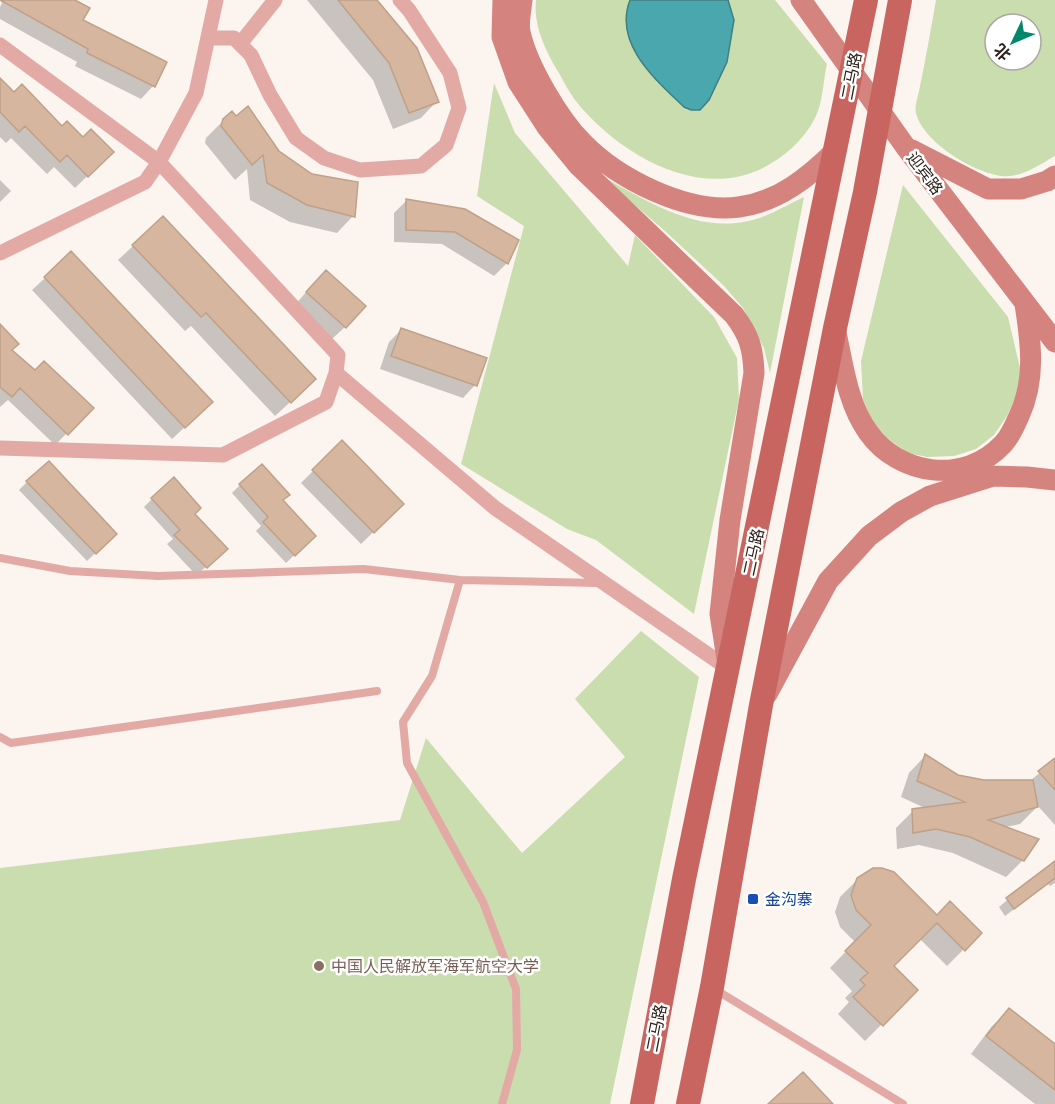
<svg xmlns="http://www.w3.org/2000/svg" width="1055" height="1104" font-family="Quicksand,'Noto Sans SC',sans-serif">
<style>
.green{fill:#caddaf;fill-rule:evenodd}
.water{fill:#49a7ad;stroke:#417f81;stroke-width:1.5}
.shadow{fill:#0003}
.building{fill:#d6b69f;stroke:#bfa089;stroke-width:1.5}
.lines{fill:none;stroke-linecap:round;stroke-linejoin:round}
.service{stroke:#e2a9a5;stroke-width:8}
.minor{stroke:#e2a9a5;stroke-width:15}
.secondary{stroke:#d4837e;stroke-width:21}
.primary{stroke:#c86561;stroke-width:24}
.transit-dot{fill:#1a4fb4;stroke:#fff;stroke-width:2}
.education-dot{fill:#8d6e63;stroke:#fff;stroke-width:2}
.labels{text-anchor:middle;stroke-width:5;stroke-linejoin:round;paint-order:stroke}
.street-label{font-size:16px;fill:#2e221a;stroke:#fff}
.transit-label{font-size:16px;fill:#164399;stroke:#fff;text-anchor:start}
.education-label{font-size:16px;fill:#785e54;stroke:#fff;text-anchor:start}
</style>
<rect width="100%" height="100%" fill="#fbf4ef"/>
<path class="green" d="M536 0H775L827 64C823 81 823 103 815 118 804 140 784 157 763 168 697 201 617 153 575 100 569 92 564 82 559 73 546 52 533 25 536 0Z
M936 0H1055V156L1053 157C1038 166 1020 178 1002 176 974 173 923 142 916 113 914 106 919 94 920 86 926 57 931 29 936 0ZM995 24H1031V60H995Z
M494 83 515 133 628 266 635 235 714 317 737 358 739 399 694 614 596 540 567 529 461 464 524 226 477 196Z
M600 175C645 200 695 233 748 221 768 217 786 205 804 197L770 373 764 348 743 308 724 286 666 232Z
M903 185 1008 317 1020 368 1019 390 1007 416 994 435 976 449 954 456 927 457 908 453 887 438 872 422 863 399 861 361Z
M641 631 699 677 610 1104H0V868L400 820 426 738 522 853 625 757 575 699Z"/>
<path class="water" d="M630 0H728L734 20 727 62 709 100 700 110H691L684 107C656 80 613 44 630 0Z"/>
<path class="shadow" d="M0 0H72L81 20 165 63 153 86 141 99 75 66 77 62 0 19V7L2 3Z
M307 0H375L437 101 421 118 393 129 373 80Z
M0 81 14 94 62 128 112 152 75 188 54 167 47 174 11 138 6 143 0 137Z
M224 120 278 152 353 216 337 233 290 222 250 200 247 169 235 180 205 143 206 138Z
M0 180 11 191 0 202Z
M406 201 517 241 507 263 494 276 442 244 394 242V213Z
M133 246 299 394 275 416 191 326 185 331 118 260Z
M45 278 199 414 172 439 32 290Z
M313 284 345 327 332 339 295 305Z
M0 327 10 351 35 372 92 408 55 445 8 400 0 407Z
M401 330 475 385 463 398 380 369 389 342Z
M342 442 402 504 361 544 301 483Z
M27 482 107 542 87 561 19 490Z
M240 485 282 501 314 536 286 563 256 531 261 526 232 493Z
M152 499 193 514 218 557 196 575 167 544 173 539 144 507Z
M925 756 958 776 983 782 1030 781 1055 760V825L1038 806 1020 824 1005 827 1023 860 1006 877 953 853 919 845 897 849 896 828 913 811 927 809 901 797 909 773Z
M1055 860V883L1050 886 1048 884 1005 916 999 907Z
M858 879 937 917 980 933 947 966 919 938 892 966 916 990 865 1041 838 1014 849 1002 845 998 852 991 830 968 855 942 840 927 835 912 840 897Z
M1009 1010 1055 1046V1104H1035L971 1054 992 1026Z"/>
<path class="building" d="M0 0H75L90 8 83 20 167 62 155 87 87 53 88 49Z
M338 0H377L417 48 439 102 409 113 389 63Z
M0 78 14 92 22 84 62 126 67 121 83 137 91 129 114 152 88 177 67 155 60 162 25 126 19 132 0 112Z
M248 106 279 151 312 174 358 182 355 217 307 205 267 183 263 155 252 165 221 126 223 119 232 111 236 116Z
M406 199 465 209 519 240 508 264 455 232 406 230Z
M163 216 316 379 291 403 206 313 201 317 132 245Z
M71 251 213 402 185 428 44 277Z
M326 270 366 306 346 328 306 292Z
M0 324 19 344 12 350 35 370 44 361 94 408 68 435 20 388 12 397 0 387Z
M401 328 487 358 477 386 391 356Z
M342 440 404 504 374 533 312 470Z
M49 461 117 534 96 554 26 481Z
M262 464 290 495 283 500 316 536 295 556 263 522 268 517 239 484Z
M174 477 201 508 195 514 228 549 207 568 174 535 180 530 151 498Z
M925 754 958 775 984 780H1033L1038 807 988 820 1039 839 1024 861 970 837 936 829 913 833 912 809 965 802 917 781Z
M1055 758V790L1038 771Z
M1055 861V878L1014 909 1006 898Z
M873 868H882L894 872 937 915 950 901 982 933 965 951 937 923 894 966 918 990 883 1026 853 997 865 985 860 980 868 973 845 951 871 925 856 910 851 895 857 878Z
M1009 1008 1055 1044V1090L986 1036Z
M803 1072 833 1104H768Z"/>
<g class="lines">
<path class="service" d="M0 558 70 571 158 576 364 569 460 580 598 583
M460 580 432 676 403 722 407 763 483 902 516 989 517 1050 502 1104
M0 737 11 743 377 691
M716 990 903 1104"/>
<path class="minor" d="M208 38H234L251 55 270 95 296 138 324 158 360 170 421 166 446 145 459 108 450 73 409 10 400 0
M240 44 275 0
M0 45 159 162 338 355 336 373 326 402 223 455 0 448
M0 253 145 182 159 162 196 93 216 0
M336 373 495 508 729 669"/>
<path class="secondary" d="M503 0 502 37 518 82 547 127 579 166 734 315C749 335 753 347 754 373L730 520 720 614 727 659
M522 0C521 10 518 23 520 32 527 65 559 119 583 143 618 179 687 214 739 207 778 202 809 177 836 150
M801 0 905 146 1055 342
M912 150 988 189H1021L1047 181 1055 176
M835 328C843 363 847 403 868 432 899 476 965 485 1003 444 1010 437 1015 425 1019 416 1036 380 1031 342 1025 304
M767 694 828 581 869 536 901 512 930 496 993 476 1027 477 1055 480"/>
<path class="primary" d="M642 1104 684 879 866 0
M688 1104 712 987 761 705 835 328 865 192 900 0"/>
</g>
<rect class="transit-dot" x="747" y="893" width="12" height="12" rx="3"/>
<circle class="education-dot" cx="319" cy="966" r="6"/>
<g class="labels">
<g class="street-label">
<text transform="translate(851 76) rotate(-79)" y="6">二马路</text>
<text transform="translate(925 173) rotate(53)" y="6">迎宾路</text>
<text transform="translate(753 552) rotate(-78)" y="6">二马路</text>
<text transform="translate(656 1028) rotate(-79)" y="6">二马路</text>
</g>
<g class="transit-label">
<text x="765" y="905">金沟寨</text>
</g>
<g class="education-label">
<text x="331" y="972">中国人民解放军海军航空大学</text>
</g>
</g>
<g transform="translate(1013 42) rotate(226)"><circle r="28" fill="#ffffff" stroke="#aba7a3" stroke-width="1.5"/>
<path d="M0-4.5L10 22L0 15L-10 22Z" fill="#03886c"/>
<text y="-9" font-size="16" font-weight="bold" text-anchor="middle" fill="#2e221a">北</text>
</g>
</svg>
